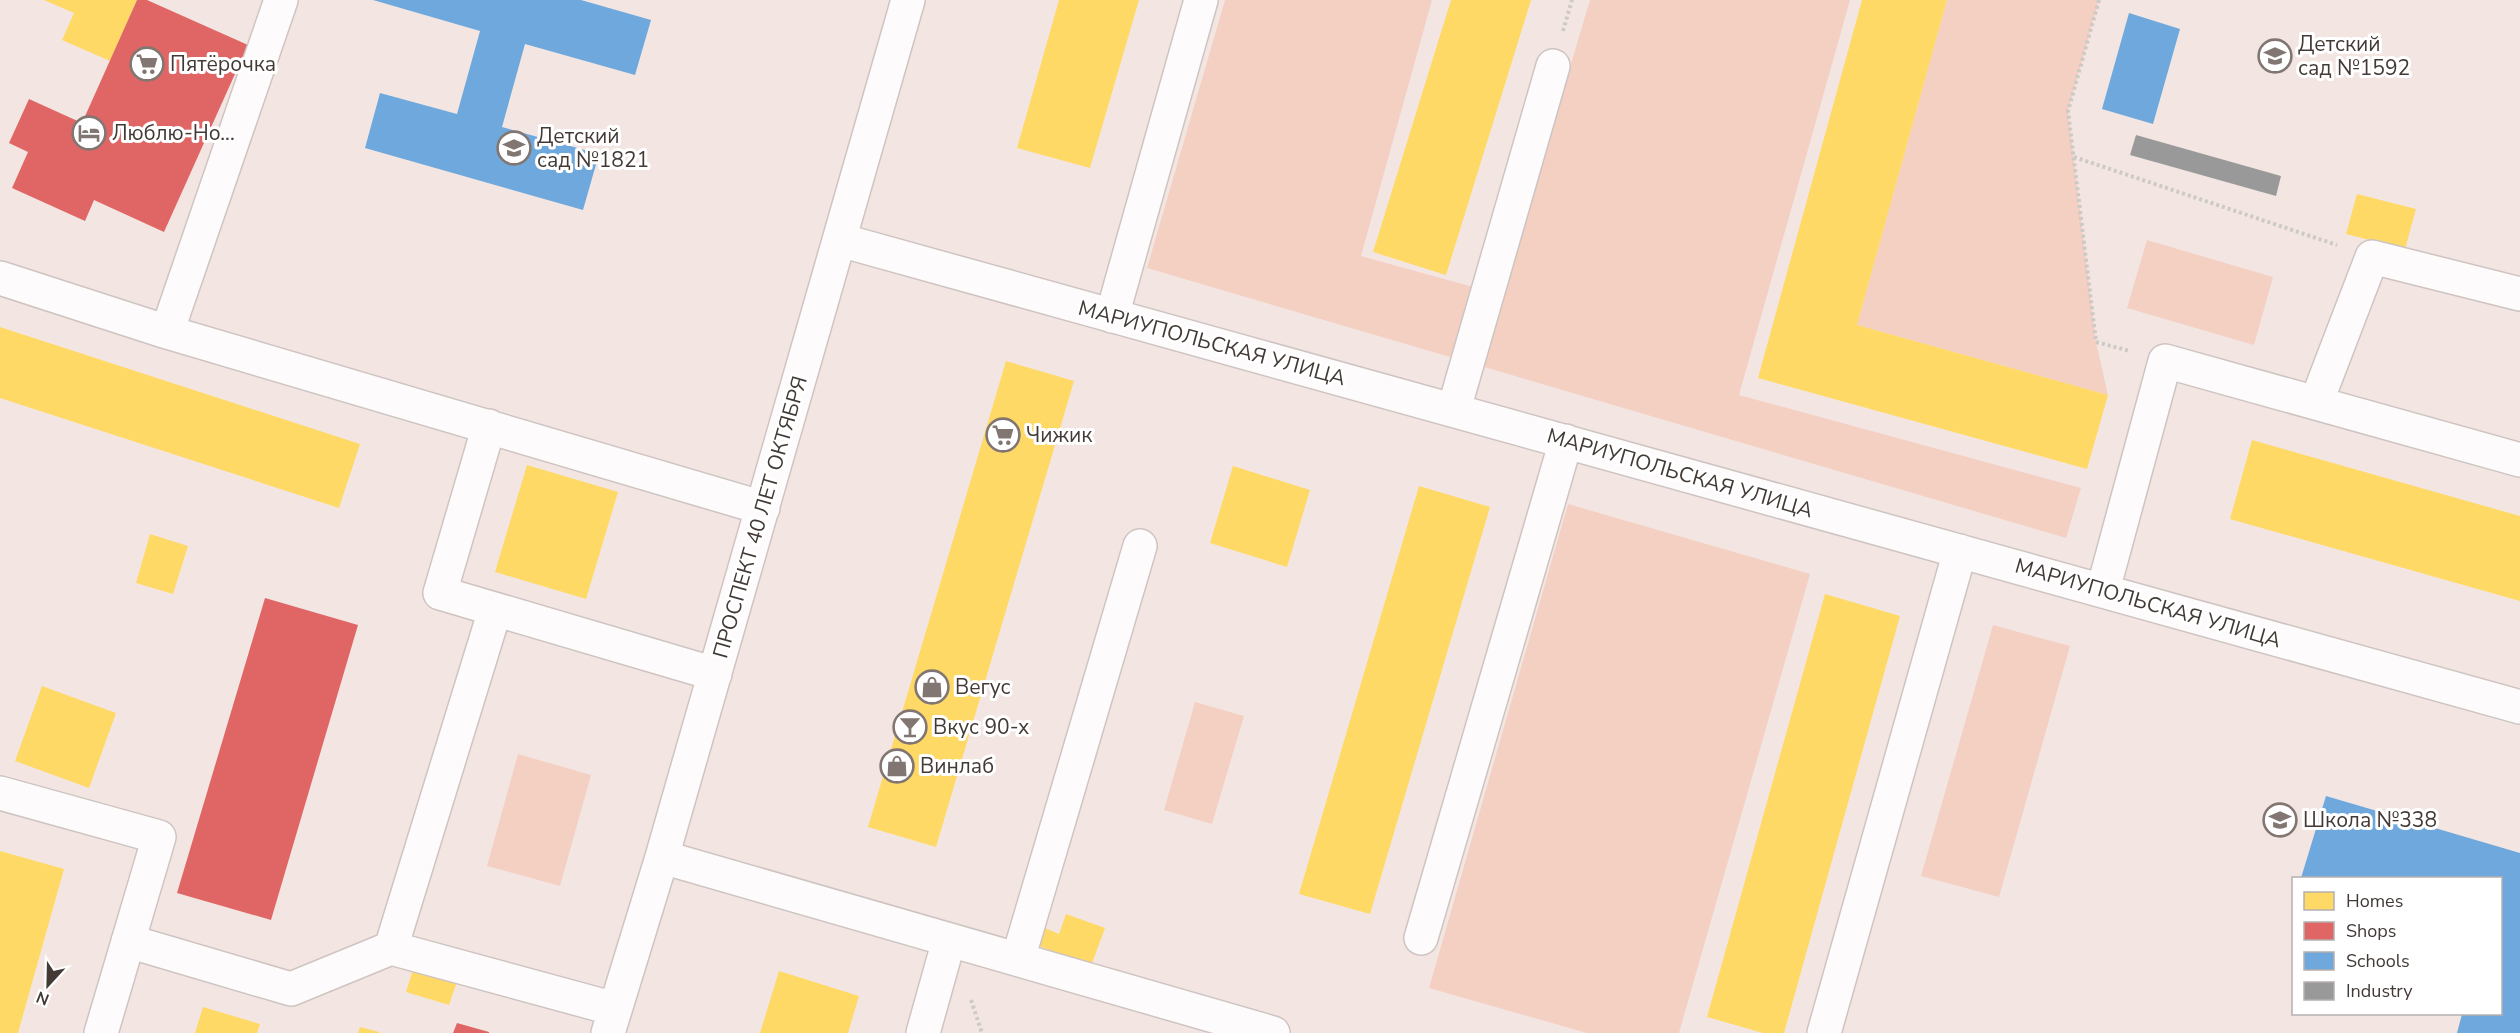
<svg xmlns="http://www.w3.org/2000/svg" width="2520" height="1033" font-family="'Nunito Sans',sans-serif">
<style>
.green{fill:#f4d0c3}
.homes{fill:#ffd966}
.shops{fill:#e06666}
.schools{fill:#6fa8dc}
.industry{fill:#999}
.lines{fill:none;stroke-linecap:round;stroke-linejoin:round}
.minor-casing{stroke:#cec4c1;stroke-width:36}
.path{stroke:#cdc9c6;stroke-width:4;stroke-dasharray:3 3;stroke-linecap:butt}
.minor{stroke:#fdfbfb;stroke-width:33}
.labels{text-anchor:middle;stroke-width:6;stroke-linejoin:round;paint-order:stroke}
.poi-label{font-size:21px;fill:#433a36;stroke:#fff;text-anchor:start}
.street-label{font-size:21px;fill:#433a36;stroke:#fff}
</style>
<rect width="100%" height="100%" fill="#f3e6e2"/>
<path class="green" d="M1225 0H1432L1361 256 1502 295 1590 0H1850L1739 395 2081 488 2066 538 1147 268Z
M1947 0H2099L2068 111 2096 342 2108 395 1857 325Z
M2147 240 2273 277 2254 345 2127 308Z
M1568 504 1810 574 1679 1033H1587L1429 988Z
M1993 625 2070 646 1999 897 1921 876Z
M1195 702 1244 716 1212 824 1164 810Z
M518 754 591 775 560 886 487 866Z"/>
<path class="homes" d="M44 0H137L110 61 62 40 74 13Z
M1059 0H1139L1090 168 1017 148Z
M1451 0H1531L1446 275 1373 252Z
M1862 0H1947L1857 325 2108 395 2087 469 1758 378Z
M2357 194 2416 209 2405 249 2346 234Z
M0 327 360 444 339 508 0 398Z
M1006 361 1074 381 936 847 868 827Z
M2252 440 2520 516V601L2230 519Z
M527 465 618 492 586 599 495 572Z
M1233 466 1310 490 1287 567 1210 543Z
M1419 486 1490 507 1370 914 1299 894Z
M150 534 188 546 173 594 136 583Z
M1825 594 1900 616 1784 1033H1763L1707 1017Z
M42 686 116 713 89 788 15 761Z
M0 851 64 869 18 1033H0Z
M1066 914 1105 928 1091 966 1039 946 1045 928 1059 934Z
M415 963 459 976 449 1005 406 992Z
M779 971 859 996 848 1033H760Z
M203 1007 260 1024 257 1033H195Z
M360 1027 379 1032V1033H358Z"/>
<path class="shops" d="M137 0H147L248 45 164 232 94 200 85 221 12 188 28 152 9 143 29 99 82 123Z
M265 598 358 625 271 920 177 893Z
M457 1023 489 1032V1033H453Z"/>
<path class="schools" d="M373 0H581L651 20 635 75 525 44 502 127 599 154 583 210 365 148 380 93 457 114 480 31Z
M2129 13 2180 29 2153 124 2102 109Z
M2326 796 2520 853V1033H2457L2462 1014H2500V878H2301Z"/>
<path class="industry" d="M2136 135 2281 176 2276 196 2130 155Z"/>
<g class="lines">
<defs>
<path id="minor" d="M840 240 2520 707
M0 278 167 332 281 0
M1112 316 1201 0
M167 332 763 508
M2316 403 2372 257 2520 294
M1454 409 1553 66
M489 426 440 593 715 674
M2103 590 2165 361 2520 460
M0 793 159 837 101 1033
M662 857 1273 1033
M1421 938 1566 441
M128 941 291 989 391 948 615 1009
M391 948 495 610
M1018 959 1140 546
M608 1033 662 857 908 0
M923 1033 949 940
M1824 1033 1960 551"/>
</defs>
<use href="#minor" class="minor-casing"/>
<path class="path" d="M2099 0 2068 111 2096 342 2130 351
M1563 31 1572 0
M2074 157 2337 245
M971 1000 982 1033"/>
<use href="#minor" class="minor"/>
</g>
<defs>
<symbol id="school-ring" viewBox="-11 -11 22 22"><circle r="9.5" fill="#fff" stroke="#817672" stroke-width="1.5"/><path d="M0-5L7-2L0 1L-7-2ZM-4 1L0 2.5L4 1V4Q0 6-4 4Z" fill="#817672"/></symbol>
<symbol id="supermarket-ring" viewBox="-11 -11 22 22"><circle r="9.5" fill="#fff" stroke="#817672" stroke-width="1.5"/><path d="M-6-5.5h2.5l.6 2H6L4.5 2H-2.5L-4.4-4H-6ZM-1.5 3.2a1.3 1.3 0 1 0 .1 0ZM3 3.2a1.3 1.3 0 1 0 .1 0Z" fill="#817672"/></symbol>
<symbol id="hotel-ring" viewBox="-11 -11 22 22"><circle r="9.5" fill="#fff" stroke="#817672" stroke-width="1.5"/><path d="M-6-4.5h1.5V1H6V5H4.5V3h-9V5H-6ZM-4 0a1.8 1.8 0 1 1 3.6 0ZM.5 0V-2.5h3Q6-2.5 6 0Z" fill="#817672"/></symbol>
<symbol id="shop-ring" viewBox="-11 -11 22 22"><circle r="9.5" fill="#fff" stroke="#817672" stroke-width="1.5"/><path d="M-5-2.5h2.3a2.7 3.5 0 0 1 5.4 0H5L5.5 6h-11ZM-1.5-2.5h3a1.5 2.3 0 0 0-3 0Z" fill="#817672"/></symbol>
<symbol id="bar-ring" viewBox="-11 -11 22 22"><circle r="9.5" fill="#fff" stroke="#817672" stroke-width="1.5"/><path d="M-6-5H6L.8 .8V4.5H3.5V6h-7V4.5H-.8V.8Z" fill="#817672"/></symbol>
</defs>
<g fill-rule="evenodd">
<use href="#school-ring" x="2256" y="37" width="38" height="38"/>
<use href="#supermarket-ring" x="128" y="45" width="38" height="38"/>
<use href="#hotel-ring" x="70" y="114" width="38" height="38"/>
<use href="#school-ring" x="495" y="129" width="38" height="38"/>
<use href="#supermarket-ring" x="984" y="416" width="38" height="38"/>
<use href="#shop-ring" x="913" y="668" width="38" height="38"/>
<use href="#bar-ring" x="891" y="708" width="38" height="38"/>
<use href="#shop-ring" x="878" y="747" width="38" height="38"/>
<use href="#school-ring" x="2261" y="801" width="38" height="38"/>
</g>
<g class="labels">
<g class="poi-label">
<text x="2298" y="51">Детский<tspan x="2298" dy="24">сад №1592</tspan></text>
<text x="170" y="71">Пятёрочка</text>
<text x="112" y="140">Люблю-Но...</text>
<text x="537" y="143">Детский<tspan x="537" dy="24">сад №1821</tspan></text>
<text x="1026" y="442">Чижик</text>
<text x="955" y="694">Вегус</text>
<text x="933" y="734">Вкус 90-х</text>
<text x="920" y="773">Винлаб</text>
<text x="2303" y="827">Школа №338</text>
</g>
<g class="street-label">
<text transform="translate(1212 343) rotate(15)" y="7">МАРИУПОЛЬСКАЯ УЛИЦА</text>
<text transform="translate(1680 473) rotate(16)" y="7">МАРИУПОЛЬСКАЯ УЛИЦА</text>
<text transform="translate(760 517) rotate(-74)" y="7">ПРОСПЕКТ 40 ЛЕТ ОКТЯБРЯ</text>
<text transform="translate(2148 603) rotate(16)" y="7">МАРИУПОЛЬСКАЯ УЛИЦА</text>
</g>
</g>
<rect x="2292" y="877" width="210" height="138" fill="#ffffff" stroke="#b4b0af" stroke-width="1.5"/>
<rect x="2304" y="892" width="30" height="18" fill="#ffd966" stroke="#b4b0af" stroke-width="1.5"/>
<text x="2346" y="907" font-size="18" fill="#433a36">Homes</text>
<rect x="2304" y="922" width="30" height="18" fill="#e06666" stroke="#b4b0af" stroke-width="1.5"/>
<text x="2346" y="937" font-size="18" fill="#433a36">Shops</text>
<rect x="2304" y="952" width="30" height="18" fill="#6fa8dc" stroke="#b4b0af" stroke-width="1.5"/>
<text x="2346" y="967" font-size="18" fill="#433a36">Schools</text>
<rect x="2304" y="982" width="30" height="18" fill="#999999" stroke="#b4b0af" stroke-width="1.5"/>
<text x="2346" y="997" font-size="18" fill="#433a36">Industry</text>
<g transform="translate(48 985) rotate(202)" stroke="#ffffff" stroke-width="4.5" paint-order="stroke">
<path d="M0-4.5L10 22L0 15L-10 22Z" fill="#433a36"/>
<text y="-9" font-size="16" font-weight="bold" text-anchor="middle" fill="#433a36">N</text>
</g>
</svg>
